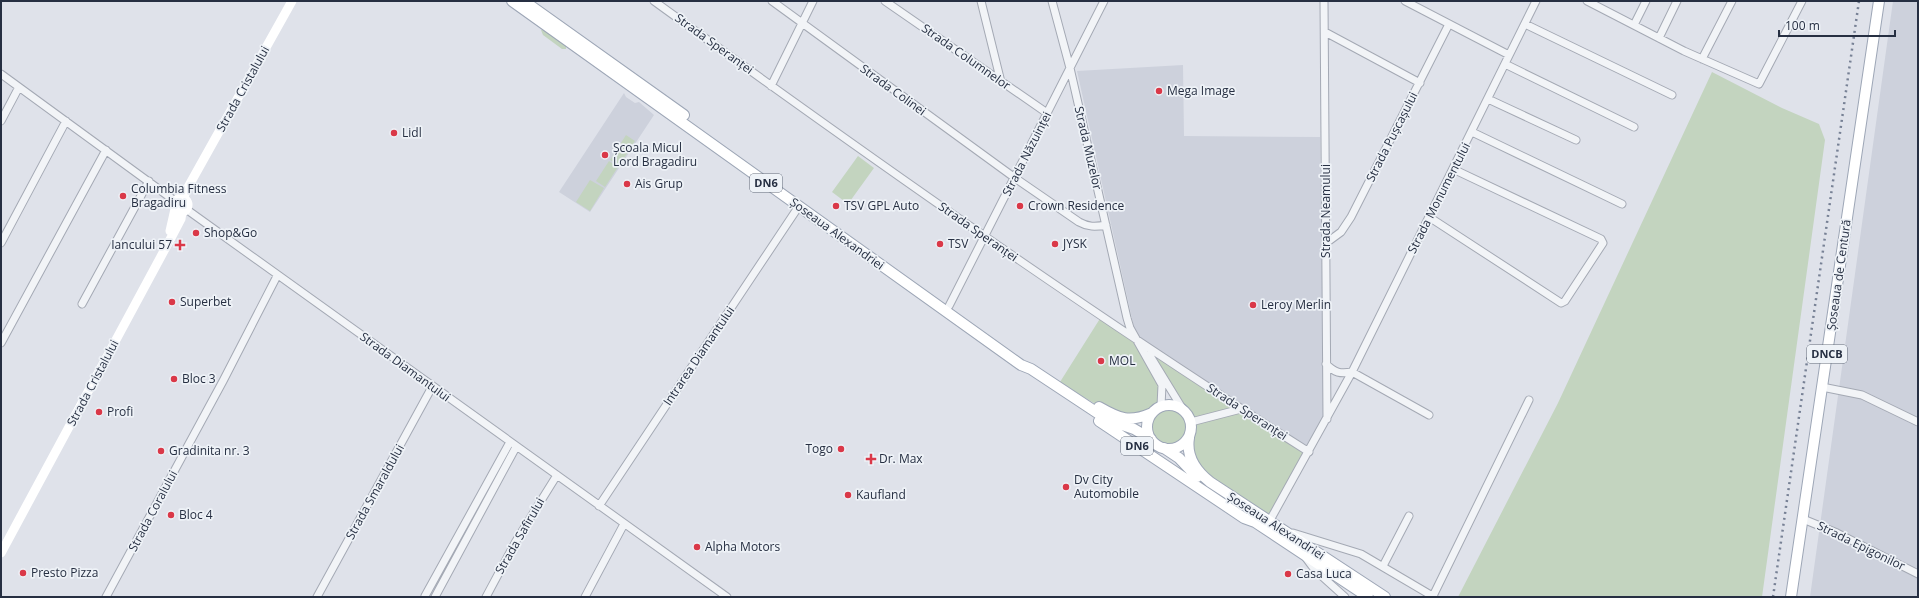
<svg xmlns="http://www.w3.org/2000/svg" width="1919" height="598" font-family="'Open Sans',sans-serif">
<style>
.built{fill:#cdd1dc}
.green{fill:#c3d4bf;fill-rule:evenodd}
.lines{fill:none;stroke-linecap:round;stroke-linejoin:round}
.street-casing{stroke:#a4a9b4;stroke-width:9}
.primary-casing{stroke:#9da6b6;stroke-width:12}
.street{stroke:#f2f4f7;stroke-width:7}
.secondary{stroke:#fff;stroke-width:9}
.primary{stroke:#fff;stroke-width:10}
.rail{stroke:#778195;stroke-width:2.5;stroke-dasharray:2 4;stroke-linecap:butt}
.poi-dot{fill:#da3848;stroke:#eef2f7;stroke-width:1.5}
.labels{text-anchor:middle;stroke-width:3.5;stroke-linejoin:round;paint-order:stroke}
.shield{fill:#eef2f7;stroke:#626a78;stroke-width:1}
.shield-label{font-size:11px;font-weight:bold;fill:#262f42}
.street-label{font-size:12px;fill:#262f42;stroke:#eef2f7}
.poi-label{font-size:12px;fill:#262f42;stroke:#eef2f7;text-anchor:start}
</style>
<rect width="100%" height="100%" fill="#dfe2ea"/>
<path class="built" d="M1893 1H1918V597H1810Z
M1183 65 1184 136 1320 137 1324 415 1309 452 1137 341 1077 71Z
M624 93 626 97 635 103 639 102 654 115 590 212 559 192Z"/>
<path class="green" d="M541 30H545L566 45V49H562L543 35Z
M1712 72 1782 108 1819 124 1825 140 1762 597H1458L1558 403Z
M626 135 635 141 619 166 610 160Z
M858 156 874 168 848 204 832 192Z
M609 161 618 167 605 187 596 181Z
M590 180 604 188 590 211 576 202Z
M1101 317 1309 452 1269 522 1217 488 1184 443C1164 457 1144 443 1148 419 1113 418 1088 400 1060 382ZM1159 379 1181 408 1168 404 1161 406Z"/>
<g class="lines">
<defs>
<path id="street" d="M654 1C869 157 1085 310 1309 452
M772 1 1015 178 1079 222C1088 227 1095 227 1106 225
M885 1 1047 113
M981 1 1001 82
M1052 1 1070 68 1127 318 1130 328 1162 385 1161 406
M1324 1 1327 419
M1405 1 1509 55
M1587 1 1684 51 1759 84 1802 1
M1525 24 1672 95
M1634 25 1646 1
M1325 32 1420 83
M1659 38 1677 1
M1702 59 1732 1
M1505 64 1634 127
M1 74 175 201
M771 86 813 1
M1488 99 1576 140
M1 121 19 87
M1472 132 1622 204
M186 209 727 597
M1429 217 1561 303 1565 301 1603 243 1601 239 1453 169
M1 243 66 121
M1326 243 1341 232 1351 217 1449 24
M82 304 149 181
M949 306 1104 1
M1 343 106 150
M1149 354 1182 408
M1326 364C1335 373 1340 374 1352 372L1429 415
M1822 387 1862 395 1918 422
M1191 422 1241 409
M599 506 799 206
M1803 519 1837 533 1918 574
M1269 522 1352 372 1536 1
M1293 533 1361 554 1434 597
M1306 558 1315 570 1345 597
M1383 566 1409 516
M425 596 510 442
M1433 596 1529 400
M106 597 223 381 277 276
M317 597 432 387
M435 597 516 447
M486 597 516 541 557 475
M585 597 624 524"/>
<path id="primary" d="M512 1 1021 365 1031 369 1099 414 1111 421 1134 429 1151 439
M524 1 684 115
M1147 427a22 22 0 1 1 44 0a22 22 0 1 1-44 0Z
M1099 407C1120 419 1129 423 1152 413
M1099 421 1244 518 1255 522 1368 597
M1189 438C1186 456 1196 471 1210 482L1385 597
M1164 448 1179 458 1197 477
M1791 597 1879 1"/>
</defs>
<use href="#street" class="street-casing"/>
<use href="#primary" class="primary-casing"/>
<use href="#street" class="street"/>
<path class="secondary" d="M174 205a7 7 0 1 1 14 0a7 7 0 1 1-14 0Z
M183 199 187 189 292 1
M170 231 175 209
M1 553 172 236 181 219 182 212"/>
<use href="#primary" class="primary"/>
<path class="rail" d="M1773 597 1859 1"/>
</g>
<g class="poi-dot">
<circle cx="1159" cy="91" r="4"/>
<circle cx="394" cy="133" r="4"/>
<circle cx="605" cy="155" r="4"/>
<circle cx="627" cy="184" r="4"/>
<circle cx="123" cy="196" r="4"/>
<circle cx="836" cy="206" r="4"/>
<circle cx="1020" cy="206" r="4"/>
<circle cx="196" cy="233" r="4"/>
<circle cx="940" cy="244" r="4"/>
<circle cx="1055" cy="244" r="4"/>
<path d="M178 239h4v4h4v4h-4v4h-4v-4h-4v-4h4z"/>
<circle cx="172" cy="302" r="4"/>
<circle cx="1253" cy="305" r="4"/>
<circle cx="1101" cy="361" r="4"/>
<circle cx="174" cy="379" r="4"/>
<circle cx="99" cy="412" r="4"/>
<circle cx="841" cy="449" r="4"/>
<circle cx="161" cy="451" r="4"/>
<path d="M869 453h4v4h4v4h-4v4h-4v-4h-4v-4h4z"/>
<circle cx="1066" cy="487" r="4"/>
<circle cx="848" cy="495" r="4"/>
<circle cx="171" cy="515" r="4"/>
<circle cx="697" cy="547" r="4"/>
<circle cx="23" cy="573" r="4"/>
<circle cx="1288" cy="574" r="4"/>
</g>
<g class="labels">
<g class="shield">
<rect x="750" y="174" width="32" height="18" rx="3"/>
<rect x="1807" y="345" width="40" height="18" rx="3"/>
<rect x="1121" y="437" width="32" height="18" rx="3"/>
</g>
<g class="shield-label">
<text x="766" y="187">DN6</text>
<text x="1827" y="358">DNCB</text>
<text x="1137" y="450">DN6</text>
</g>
<g class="street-label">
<text transform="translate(714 44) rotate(36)" y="4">Strada Speranței</text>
<text transform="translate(966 57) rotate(35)" y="4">Strada Columnelor</text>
<text transform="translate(243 89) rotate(-61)" y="4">Strada Cristalului</text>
<text transform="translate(893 90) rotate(36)" y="4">Strada Colinei</text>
<text transform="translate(1392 137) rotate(-63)" y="4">Strada Pușcașului</text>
<text transform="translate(1088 148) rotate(77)" y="4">Strada Muzelor</text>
<text transform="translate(1027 154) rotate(-63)" y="4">Strada Năzuinței</text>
<text transform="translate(1439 198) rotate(-63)" y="4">Strada Monumentului</text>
<text transform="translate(1326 211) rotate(-90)" y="4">Strada Neamului</text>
<text transform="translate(978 232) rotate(35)" y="4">Strada Speranței</text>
<text transform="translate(837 234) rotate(36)" y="4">Șoseaua Alexandriei</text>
<text transform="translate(1839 275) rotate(-82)" y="4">Șoseaua de Centură</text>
<text transform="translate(699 356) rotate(-56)" y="4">Intrarea Diamantului</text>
<text transform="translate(405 367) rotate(36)" y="4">Strada Diamantului</text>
<text transform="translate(93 383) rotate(-62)" y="4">Strada Cristalului</text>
<text transform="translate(1247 412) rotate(33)" y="4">Strada Speranței</text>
<text transform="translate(375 492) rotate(-61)" y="4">Strada Smaraldului</text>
<text transform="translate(153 511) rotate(-62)" y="4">Strada Coralului</text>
<text transform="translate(1276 526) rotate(33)" y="4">Șoseaua Alexandriei</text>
<text transform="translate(520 536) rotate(-60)" y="4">Strada Safirului</text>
<text transform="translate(1861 546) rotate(26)" y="4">Strada Epigonilor</text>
</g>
<g class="poi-label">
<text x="1167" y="95">Mega Image</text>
<text x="402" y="137">Lidl</text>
<text x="613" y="152">Școala Micul<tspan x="613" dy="14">Lord Bragadiru</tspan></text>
<text x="635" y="188">Ais Grup</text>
<text x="131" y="193">Columbia Fitness<tspan x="131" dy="14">Bragadiru</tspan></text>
<text x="844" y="210">TSV GPL Auto</text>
<text x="1028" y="210">Crown Residence</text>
<text x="204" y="237">Shop&amp;Go</text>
<text x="948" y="248">TSV</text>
<text x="1063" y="248">JYSK</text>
<text x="172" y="249" text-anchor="end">Iancului 57</text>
<text x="180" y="306">Superbet</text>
<text x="1261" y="309">Leroy Merlin</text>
<text x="1109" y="365">MOL</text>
<text x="182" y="383">Bloc 3</text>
<text x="107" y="416">Profi</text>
<text x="833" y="453" text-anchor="end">Togo</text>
<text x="169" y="455">Gradinita nr. 3</text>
<text x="879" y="463">Dr. Max</text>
<text x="1074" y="484">Dv City<tspan x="1074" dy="14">Automobile</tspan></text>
<text x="856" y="499">Kaufland</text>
<text x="179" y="519">Bloc 4</text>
<text x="705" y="551">Alpha Motors</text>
<text x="31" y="577">Presto Pizza</text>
<text x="1296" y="578">Casa Luca</text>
</g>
</g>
<rect width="1919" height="598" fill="none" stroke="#262f42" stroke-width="4"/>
<path d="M1779 30v6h116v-6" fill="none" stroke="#262f42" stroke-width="2"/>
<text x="1785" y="30" font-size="12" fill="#262f42" stroke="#eef2f7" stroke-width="3" paint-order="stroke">100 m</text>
</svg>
